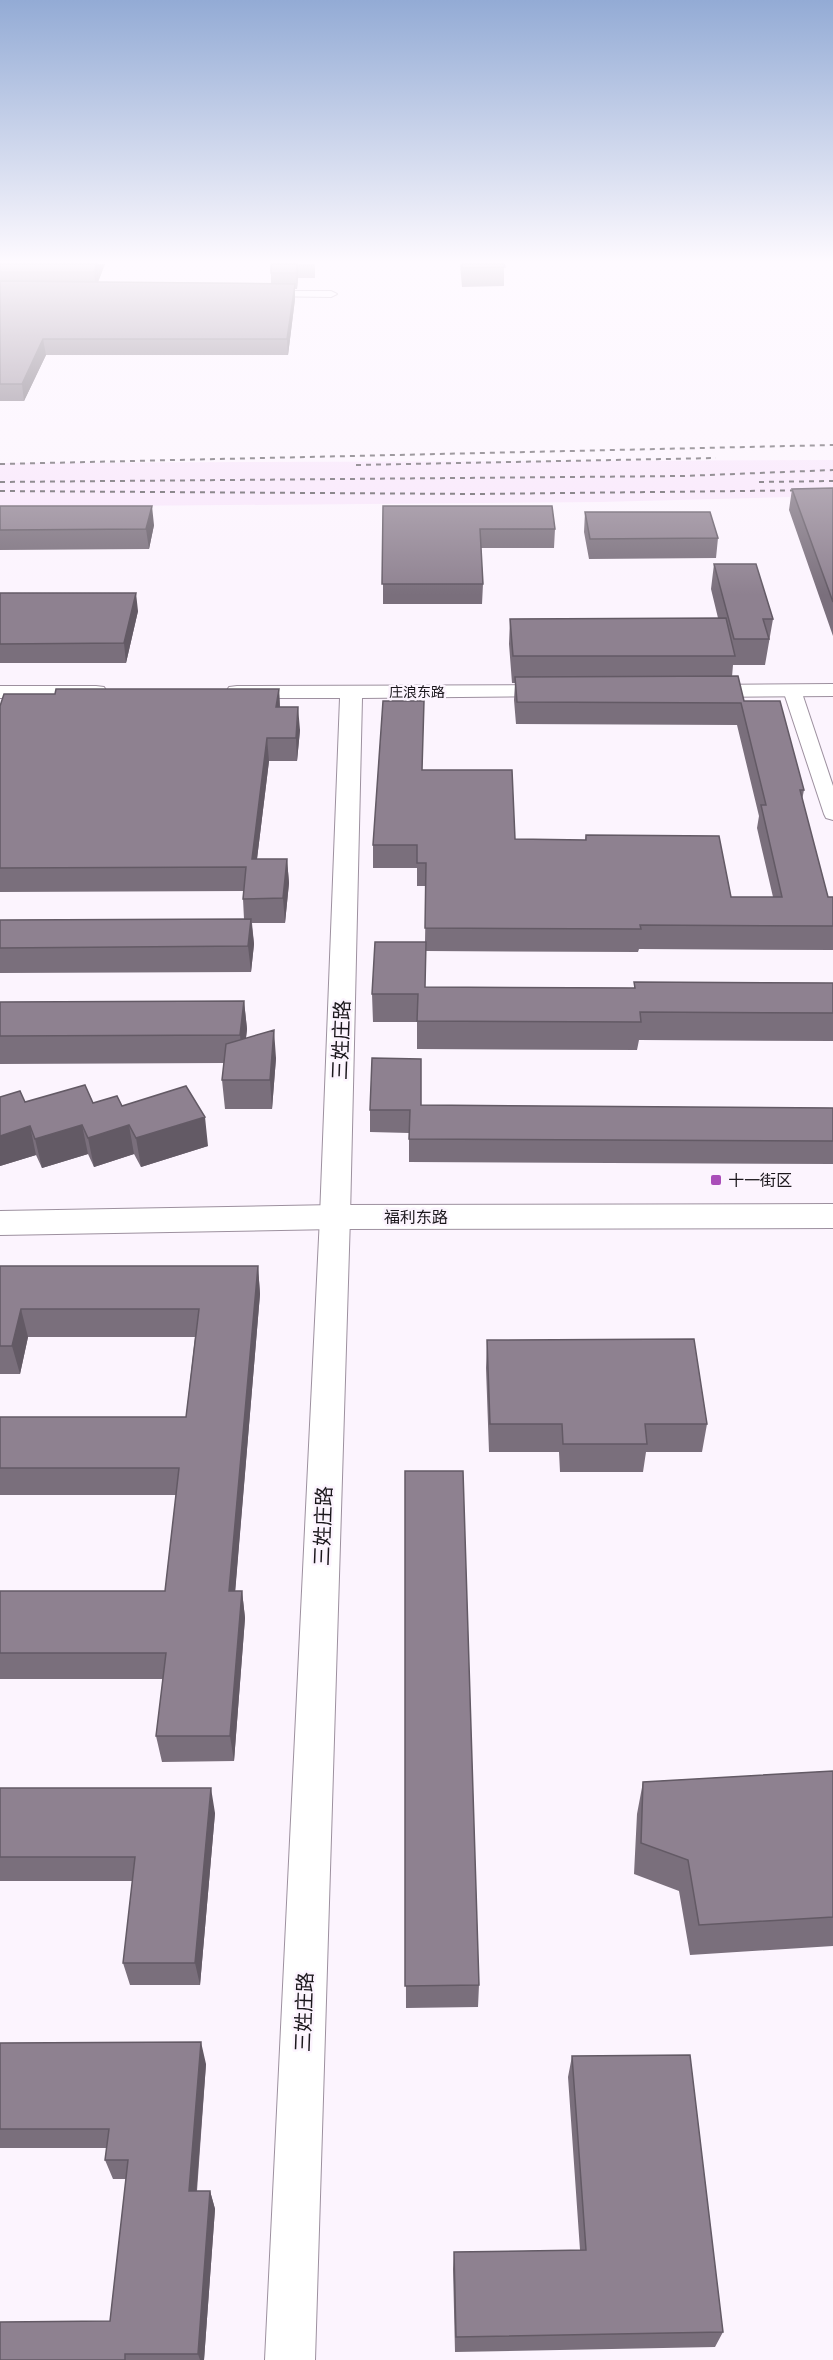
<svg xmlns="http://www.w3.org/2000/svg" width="833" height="2360" font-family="Jost,'Noto Sans SC',sans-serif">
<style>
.built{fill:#f8e5fb}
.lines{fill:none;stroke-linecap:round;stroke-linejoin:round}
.minor-casing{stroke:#9d909f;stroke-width:2}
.tertiary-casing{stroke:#9d909f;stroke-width:2}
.secondary-casing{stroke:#9d909f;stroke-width:2}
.minor{fill:#fff;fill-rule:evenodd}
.tertiary{fill:#fff;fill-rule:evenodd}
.secondary{fill:#fff;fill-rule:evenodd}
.rail{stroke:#59545a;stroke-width:2;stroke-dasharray:5 5;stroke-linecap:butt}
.wall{fill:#7a6f7c}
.shaded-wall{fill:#635a65}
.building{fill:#8e8190;stroke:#635a65;stroke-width:1.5}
.poi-dot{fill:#aa4eb9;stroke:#fcf4fe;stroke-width:2}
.labels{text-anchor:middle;stroke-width:5;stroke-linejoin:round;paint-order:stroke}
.far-street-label{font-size:14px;fill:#1b171c;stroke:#fcf4fe}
.poi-label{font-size:16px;fill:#1b171c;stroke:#fcf4fe;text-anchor:start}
.street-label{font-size:16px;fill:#1b171c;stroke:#fcf4fe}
.near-street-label{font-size:20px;fill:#1b171c;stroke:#fcf4fe}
</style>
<rect width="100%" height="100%" fill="#fcf4fe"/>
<path class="built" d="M833 460V496L600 502 0 507V463Z"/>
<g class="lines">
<defs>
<path id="minor" d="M264 291H331L337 294 331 297 260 296V292Z
M792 685 798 686 801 690 833 786V820L826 818 824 814 783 690 786 686Z"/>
<path id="tertiary" d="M833 684V696L702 697 694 696 691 691 694 686 702 685Z
M555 685 563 686 566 691 563 696 362 698 350 1217 315 2360H265L320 1217 340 698H237L229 697 226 692 229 687 237 686Z
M0 686H96L104 687 107 692 104 697 96 698H0Z"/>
<path id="secondary" d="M833 1204V1228L335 1229 0 1235V1211L335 1205Z"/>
</defs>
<use href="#minor" class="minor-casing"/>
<use href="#tertiary" class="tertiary-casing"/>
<use href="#secondary" class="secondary-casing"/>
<use href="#minor" class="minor"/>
<use href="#tertiary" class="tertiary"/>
<use href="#secondary" class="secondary"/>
<path class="rail" d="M0 464 833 445
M356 465 716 458
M0 482 684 476 833 470
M759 482 833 481
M0 491 475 494 833 490"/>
</g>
<path class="wall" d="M0 264H105L98 282 271 283V264H315V278H298L297 289H295V299L288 355H46L24 401H0Z
M460 264H504V286L462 287Z
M833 488V636L789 510 792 489Z
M0 506 154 525 149 549 0 550Z
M383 506 555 529 554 548H481L483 584 482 604H383Z
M585 512 718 538 716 558 589 559 584 532Z
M714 564 773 619 765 665H733L732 677 744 701 804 790 802 800 828 897H833V950L639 949 638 952 425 951V987L634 988V982L833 983V1041L639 1040 637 1050 417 1049V1022H373L372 994 425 942 426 886H417V868H373V845L423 770 515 839 585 840 586 835 731 897H773L757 828 759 816 737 725 516 724 514 700 515 683H512L509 644 510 619 718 618 711 589Z
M0 593 138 611 126 663H0Z
M279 689 280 707 300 730 297 761H269L257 859H287L289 883 285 923H252L254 944 251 972 0 973V920L244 919 243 899V891L0 892V706L55 694Z
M244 1001 247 1029 246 1038 276 1058 272 1109H225L222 1080 224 1063 0 1064V1002Z
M0 1097 25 1102 93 1103 122 1106 208 1146 141 1167 134 1154 94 1167 88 1154 42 1168 36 1155 0 1166Z
M421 1105 833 1108V1164L409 1162V1133L370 1132V1110Z
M0 1266H258L260 1294 235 1591H242L245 1618 234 1761 162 1762 156 1736 163 1679H0V1591H165L176 1495H0V1417H186L195 1337H28L20 1374H0Z
M487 1340 707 1424 702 1452H646L643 1472H560L559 1452H489L486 1368Z
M405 1471 479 1985 478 2007 406 2008Z
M833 1771V1946L690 1955 679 1891 634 1874 637 1814 643 1782Z
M0 1788 215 1813 200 1985H130L123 1963 133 1881H0Z
M0 2043 206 2064 197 2191H210L215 2209 204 2360H0L110 2321 126 2179H113L105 2160 107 2148H0Z
M572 2056 723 2332 715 2347 455 2352 453 2269 454 2252 580 2250 568 2077Z"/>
<path class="shaded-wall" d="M97 264H105L96 287 94 272Z
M298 264V278L297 289 296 273Z
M295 284V299L288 355 287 339Z
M43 339 46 355 24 401 22 384Z
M152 506 154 525 149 549 146 529Z
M136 593 138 611 126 663 124 643Z
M279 689 280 712 276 707Z
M298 707 300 730 297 761 296 738Z
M267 738 269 761 254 883 252 859Z
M287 859 289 883 285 923 283 898Z
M251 919 254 944 251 972 248 946Z
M244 1001 247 1029 243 1063 240 1035Z
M274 1030 276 1058 272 1109 270 1080Z
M205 1117 208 1146 141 1167 136 1138Z
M82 1125 88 1154 42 1168 35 1139Z
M129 1125 134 1154 94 1167 88 1138Z
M30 1126 36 1155 0 1166V1136Z
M258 1266 260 1294 233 1618 229 1591Z
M21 1309 28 1337 20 1374 12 1346Z
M242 1591 245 1618 234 1761 230 1736Z
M211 1788 215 1813 200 1985 195 1963Z
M201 2042 206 2064 195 2209 189 2191Z
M210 2191 215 2209 204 2360H200L198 2354Z"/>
<path class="building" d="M0 264H97L94 272H0Z
M271 264H297L296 273H271Z
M462 264H504L505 267 462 268Z
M0 281 295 284 287 339H43L22 384H0Z
M833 488V602L792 489Z
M0 506H152L146 529 0 530Z
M383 506H552L555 529H480L483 584H382Z
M585 512H710L718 538 590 539Z
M714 564H756L773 619H763L769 639H734Z
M0 593H136L124 643 0 644Z
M726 618 735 656H513L510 619Z
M738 676 744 701H780L804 790H800L828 897H833V926L640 925 641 929 425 928 426 863H417V845H373L383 701H424L422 770H512L515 839 586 840V835L719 836 731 897H782L761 805H766L741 703 517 702 515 677Z
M56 689H279L276 707H298L296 738H267L252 859H287L283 898 243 899 246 867 0 868V706L4 694H55Z
M251 919 248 946 0 948V920Z
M375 942H426L425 987 635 988 634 982 833 983V1013L640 1012 641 1022 417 1021 418 994H372Z
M244 1001 240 1035 0 1036V1002Z
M274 1030 270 1080H222L226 1044Z
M372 1058 421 1059V1105L833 1108V1141L409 1139 410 1110H370Z
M85 1085 93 1103 117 1096 122 1106 186 1086 205 1117 136 1138 129 1125 88 1138 82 1125 35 1139 30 1126 0 1136V1097L20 1091 25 1102Z
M0 1266H258L229 1591H242L230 1736H156L166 1653H0V1591H165L179 1468H0V1417H186L199 1309H21L12 1346H0Z
M694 1339 707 1424H645L647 1444H563L562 1424H490L487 1340Z
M405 1471H463L479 1985 405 1986Z
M833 1771V1917L699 1925 688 1860 641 1843 643 1782Z
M0 1788H211L195 1963H123L135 1857H0Z
M201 2042 189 2191H210L198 2354H125V2360H0V2322L110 2321 128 2160H105L109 2129H0V2043Z
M690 2055 723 2332 456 2337 454 2252 586 2250 572 2056Z"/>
<linearGradient id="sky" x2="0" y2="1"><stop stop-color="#93abd5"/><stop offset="0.44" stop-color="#fefaff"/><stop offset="1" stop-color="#fefaff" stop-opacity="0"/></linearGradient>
<rect width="833" height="595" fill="url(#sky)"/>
<rect class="poi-dot" x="710" y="1174" width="12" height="12" rx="3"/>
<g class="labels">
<g class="far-street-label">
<text x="417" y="697">庄浪东路</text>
</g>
<g class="poi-label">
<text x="728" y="1186">十一街区</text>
</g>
<g class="street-label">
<text x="416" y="1223">福利东路</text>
</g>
<g class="near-street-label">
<text transform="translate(341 1040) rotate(-88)" y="7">三姓庄路</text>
<text transform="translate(323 1526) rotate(-88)" y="7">三姓庄路</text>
<text transform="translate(304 2012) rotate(-88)" y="7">三姓庄路</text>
</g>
</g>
</svg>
